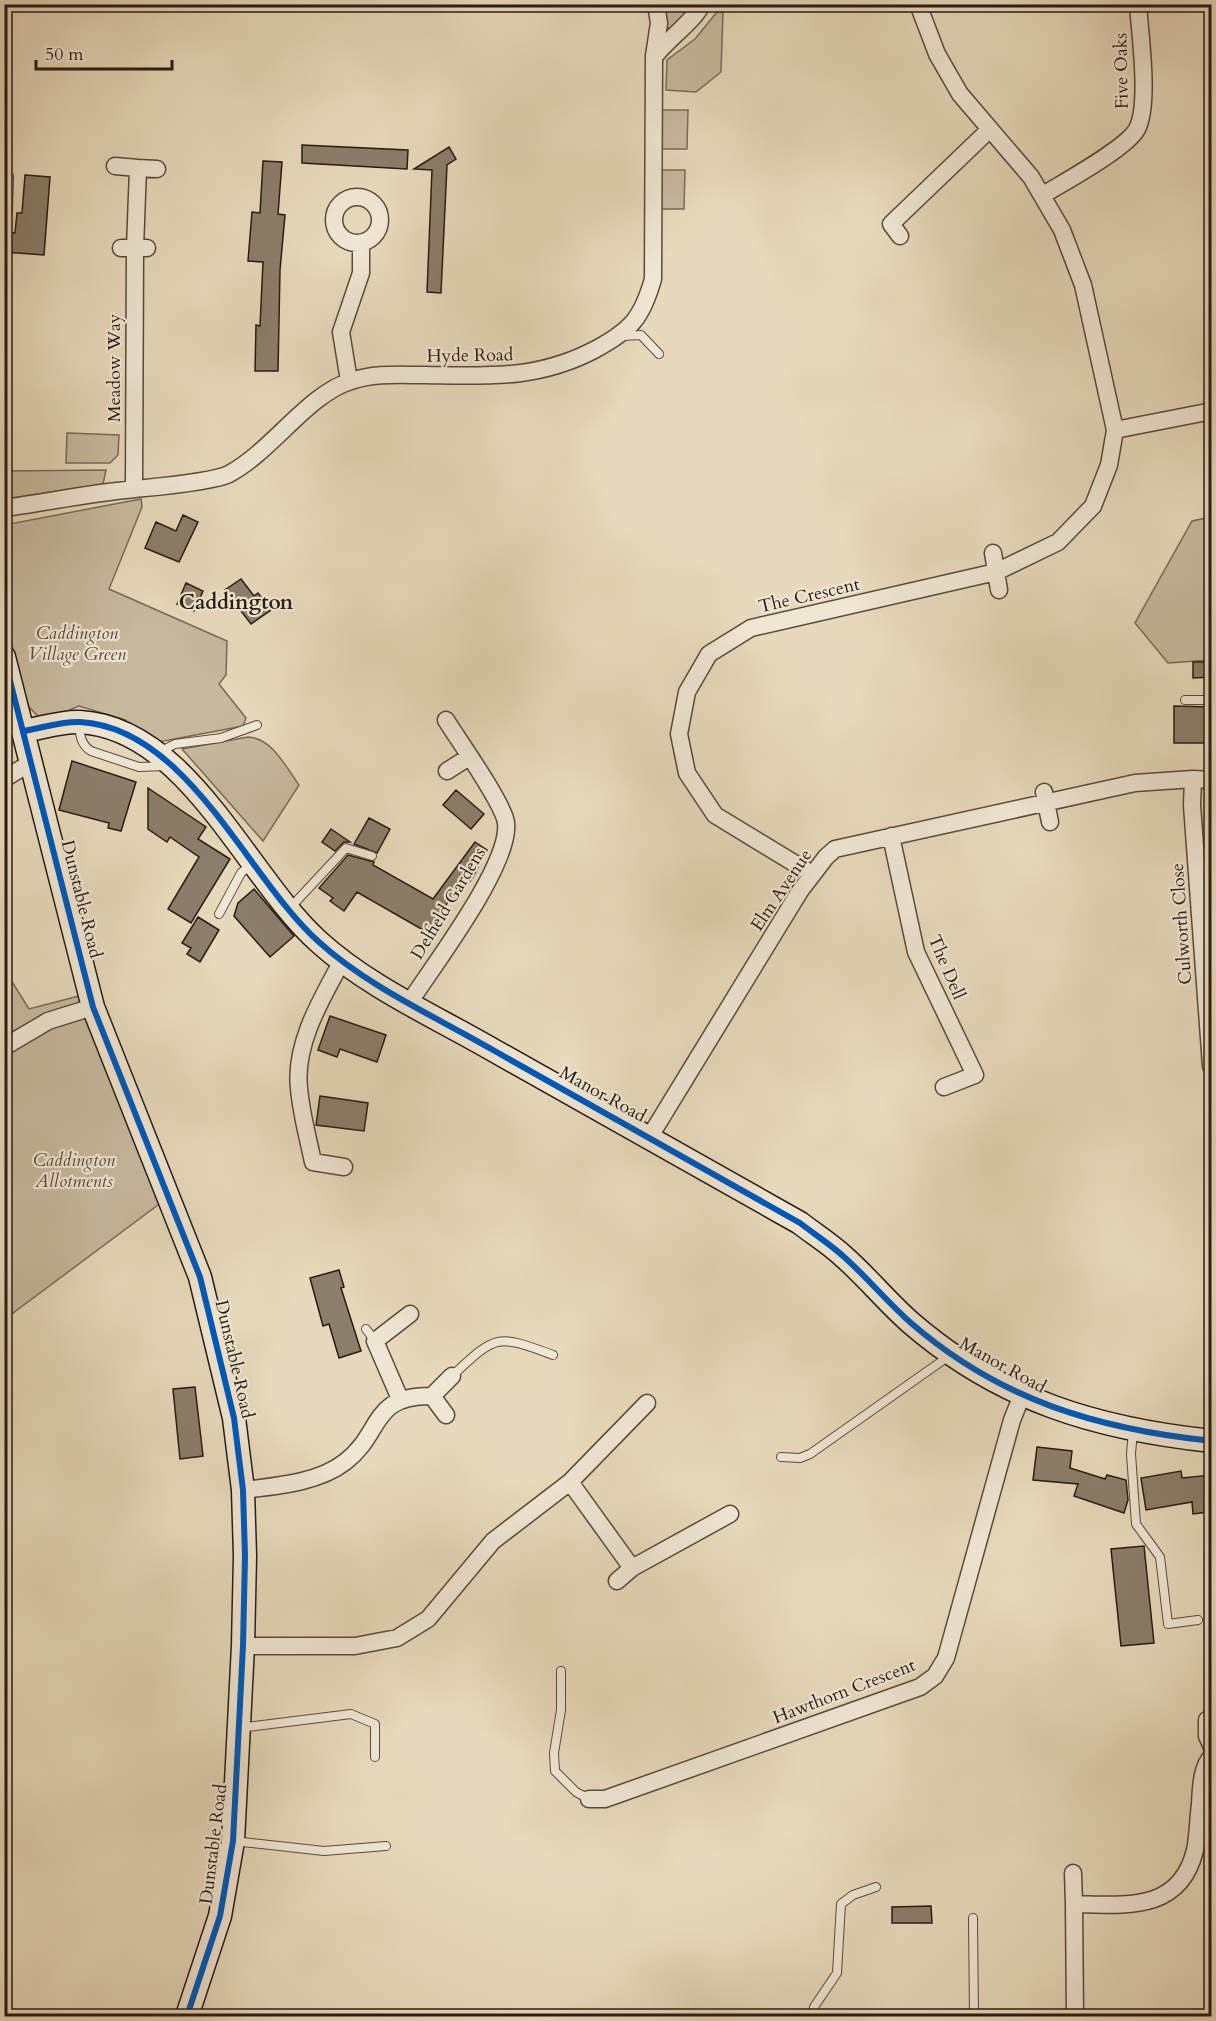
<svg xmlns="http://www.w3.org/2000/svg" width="1216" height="2021" font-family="Cardo,serif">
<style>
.green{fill:#c7b99e;stroke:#786a58;stroke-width:1.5}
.building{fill:#8b7e6a;stroke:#281b12;stroke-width:1.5}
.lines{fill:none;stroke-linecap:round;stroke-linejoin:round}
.lane-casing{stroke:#584a3c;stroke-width:10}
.street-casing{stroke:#584a3c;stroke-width:19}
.secondary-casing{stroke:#281b12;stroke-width:25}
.lane{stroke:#efe6d3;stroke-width:8}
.street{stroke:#efe6d3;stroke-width:16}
.secondary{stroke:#efe6d3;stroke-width:22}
.cycleway-casing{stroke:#efe6d3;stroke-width:10}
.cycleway{stroke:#0057b8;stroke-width:6}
.labels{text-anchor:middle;stroke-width:4.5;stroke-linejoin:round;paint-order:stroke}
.street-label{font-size:18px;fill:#281b12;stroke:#efe6d3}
.park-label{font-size:18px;font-style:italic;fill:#584a3c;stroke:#efe6d3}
.quarter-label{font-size:21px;font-weight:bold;fill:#281b12;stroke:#efe6d3}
</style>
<rect width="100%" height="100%" fill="#e7d9bb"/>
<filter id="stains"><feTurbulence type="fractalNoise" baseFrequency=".00333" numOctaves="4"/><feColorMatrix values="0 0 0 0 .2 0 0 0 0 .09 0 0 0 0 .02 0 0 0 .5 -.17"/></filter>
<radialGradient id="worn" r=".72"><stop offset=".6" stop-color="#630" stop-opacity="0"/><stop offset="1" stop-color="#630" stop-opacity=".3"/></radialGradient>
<path class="green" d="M666 5H698L673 28H666Z
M717 12H723L721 72 696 92 666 90 667 60 695 39Z
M662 110H688L687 149H662Z
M660 170H685L684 209H660Z
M67 433 119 435 118 455 110 463H66Z
M106 470 103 484 5 499V471Z
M141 499 142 507 109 589 227 641 226 675 219 684 246 718 243 726 153 743 127 733 126 720 79 706 43 721 27 705 5 618 4 525Z
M1211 517V660L1168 663 1135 623 1192 521Z
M248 737C272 738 286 767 299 785L263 841 182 749Z
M4 969 29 1009 83 995 170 1196 5 1319Z"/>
<path class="building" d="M302 145 408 150 407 169 302 163Z
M449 147 456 159 447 165 441 293 427 292 432 170 414 169Z
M263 161 282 162 278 214 285 215 280 270 278 371H255L256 325 260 326 263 262 248 261 252 212 260 213Z
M25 175 50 177 44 255 4 252V232L15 233 17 213H22Z
M183 515 198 522 179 562 145 548 156 522 176 531Z
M241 579 254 596 258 593 271 610 251 624 225 590Z
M186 583 203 591 194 611 177 604Z
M1193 662H1212V677L1193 678Z
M1174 706 1212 707V743H1174Z
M72 761 136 782 121 831 108 828 109 823 59 810Z
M148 788 206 827 198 839 230 859 191 923 168 909 199 857 170 837 167 842 148 829Z
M456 790 484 814 471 829 443 805Z
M369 818 390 829 377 853 354 844Z
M331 829 350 842H344L335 851 322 842Z
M475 842 487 850 473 877 453 903 449 900 430 934 357 892 344 911 330 901 333 898 319 888 348 855 374 862 373 865 433 899Z
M254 889 294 936 270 957 234 916 238 903Z
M198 917 219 930 200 962 187 954 191 948 182 943Z
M330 1016 386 1035 377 1062 340 1049 337 1057 318 1050Z
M320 1096 368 1103 364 1131 316 1125Z
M339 1270 344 1287 341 1288 361 1351 339 1358 329 1324 323 1326 310 1278Z
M195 1387 203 1456 180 1459 173 1389Z
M1037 1447 1072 1451 1070 1468 1105 1479 1107 1475 1126 1480 1128 1500 1124 1513 1074 1496 1078 1484 1033 1480Z
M1181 1471 1182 1478 1212 1475V1507H1208V1512L1193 1514 1192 1502 1146 1510 1141 1478Z
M1144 1546 1154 1643 1121 1646 1111 1549Z
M931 1906 932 1923H892V1907Z"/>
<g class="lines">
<defs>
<path id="lane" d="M4 176H9L8 210
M623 336 641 335 659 354
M1185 700H1212
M79 723C80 734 80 744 91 751L139 767 166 766
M159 752 175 744 221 738 257 725
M290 908 346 848 372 856
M219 914 241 873 251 864
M366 1329 375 1341
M452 1376C497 1334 496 1334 553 1355
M1133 1431 1131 1454 1136 1524 1160 1557 1168 1624 1198 1620
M781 1457 800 1458 810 1454 949 1356
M561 1671V1710L554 1753 555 1771 576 1792 589 1799
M239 1728 351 1714 375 1724V1757
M233 1841 324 1851 386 1846
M973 1918 974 2016
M812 2016 814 2007 837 1973 841 1904 853 1895 876 1887"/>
<path id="street" d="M655 56C666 41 697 18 702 4
M115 166 138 168 135 248H147
M138 168 157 169
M1043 195C1064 182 1127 148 1137 129 1150 104 1140 35 1138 4
M334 220a23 23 0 1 1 46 0a23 23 0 1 1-46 0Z
M900 236 891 224 989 130
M121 248H135L134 489
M349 381 341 332 361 273V243
M1115 430 1212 411
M4 508C48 502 91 493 135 489 155 487 213 482 229 474 272 451 308 394 351 381 375 373 399 375 424 375 487 376 538 380 596 349 631 330 642 318 653 279L654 56 659 23 656 4
M993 553 999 590
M447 771 469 757
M4 779 32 762
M1193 779 1192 805 1211 1066
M1044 792 1050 822
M891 836 916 952 975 1075 944 1087
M812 874 715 815 687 773 679 734 687 692 709 654 751 628 996 572 1058 542 1093 506 1109 465 1115 430 1083 285 1062 230 1031 177 960 94 937 54 918 4
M342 961C322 998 294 1044 299 1088 301 1113 308 1138 313 1162L344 1167
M409 1003C433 966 511 864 506 823 504 804 459 741 446 720
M4 1047 48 1021 93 1007
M649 1138 800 891 826 857 835 849 1135 783 1193 779 1212 780
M432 1396 446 1415
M400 1399 375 1341 410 1314
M570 1482 632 1568 730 1514
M243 1490C276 1486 318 1483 345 1462 383 1433 370 1395 432 1396L452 1376
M617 1581 632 1568
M243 1646H355L397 1638 428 1619 493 1541 570 1482 647 1403
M1207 1720V1736L1212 1747
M589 1799H605L920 1687 935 1676 946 1658 1012 1420 1022 1395
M1073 1873 1074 1904
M1075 2016 1074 1904C1124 1905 1180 1913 1195 1850 1198 1836 1198 1819 1200 1804 1201 1788 1201 1768 1212 1756"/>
<path id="secondary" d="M4 657 93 1007 200 1277 234 1418 243 1490 245 1556 243 1646 233 1841 220 1916 187 2016
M24 731C42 728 62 721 80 722 188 728 247 878 319 942 367 986 436 1017 493 1050 595 1107 697 1165 800 1223 814 1234 830 1244 843 1256 867 1277 887 1302 911 1323 1000 1400 1097 1429 1212 1441"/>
</defs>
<use href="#lane" class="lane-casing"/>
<use href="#street" class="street-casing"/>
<use href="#secondary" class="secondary-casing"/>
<use href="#lane" class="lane"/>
<use href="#street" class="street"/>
<use href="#secondary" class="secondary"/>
<defs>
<path id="cycleway" d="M4 657 93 1007 200 1277 234 1418 243 1490 245 1556 243 1646 233 1841 220 1916 187 2016
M24 731C42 728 62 721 80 722 188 728 247 878 319 942 367 986 436 1017 493 1050 595 1107 697 1165 800 1223 814 1234 830 1244 843 1256 867 1277 887 1302 911 1323 1000 1400 1097 1429 1212 1441"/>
</defs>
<use href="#cycleway" class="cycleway-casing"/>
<use href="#cycleway" class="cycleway"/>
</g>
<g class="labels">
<g class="street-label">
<text transform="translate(1121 71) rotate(-91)" y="6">Five Oaks</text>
<text transform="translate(470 355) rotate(-1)" y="6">Hyde Road</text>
<text transform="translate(114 368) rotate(-90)" y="6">Meadow Way</text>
<text transform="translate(809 595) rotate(-13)" y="6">The Crescent</text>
<text transform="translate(781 890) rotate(-56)" y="6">Elm Avenue</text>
<text transform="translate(82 899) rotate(76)" y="6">Dunstable Road</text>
<text transform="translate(448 903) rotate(-59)" y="6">Delfield Gardens</text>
<text transform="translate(1181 924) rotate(-94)" y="6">Culworth Close</text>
<text transform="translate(947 967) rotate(67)" y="6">The Dell</text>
<text transform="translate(603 1094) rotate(29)" y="6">Manor Road</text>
<text transform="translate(235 1359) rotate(77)" y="6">Dunstable Road</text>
<text transform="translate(1003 1365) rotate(29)" y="6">Manor Road</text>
<text transform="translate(844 1691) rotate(-21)" y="6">Hawthorn Crescent</text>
<text transform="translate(213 1844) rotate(-83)" y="6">Dunstable Road</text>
</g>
<g class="park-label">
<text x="77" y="639">Caddington<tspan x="77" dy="21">Village Green</tspan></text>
<text x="74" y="1166">Caddington<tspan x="74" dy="21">Allotments</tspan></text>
</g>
<g class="quarter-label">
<text x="236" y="609">Caddington</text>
</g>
</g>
<rect width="1216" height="2021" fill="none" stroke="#e7d9bb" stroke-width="24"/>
<rect x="6" y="6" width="1204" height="2009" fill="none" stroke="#281b12" stroke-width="3"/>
<rect x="12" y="12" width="1192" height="1997" fill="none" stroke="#281b12" stroke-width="1.5"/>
<path d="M36 60v9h136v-9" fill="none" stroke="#281b12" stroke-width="3"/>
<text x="45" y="60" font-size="18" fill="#281b12" stroke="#efe6d3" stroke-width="4.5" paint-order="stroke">50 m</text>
<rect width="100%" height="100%" filter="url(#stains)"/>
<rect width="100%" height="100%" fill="url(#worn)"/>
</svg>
